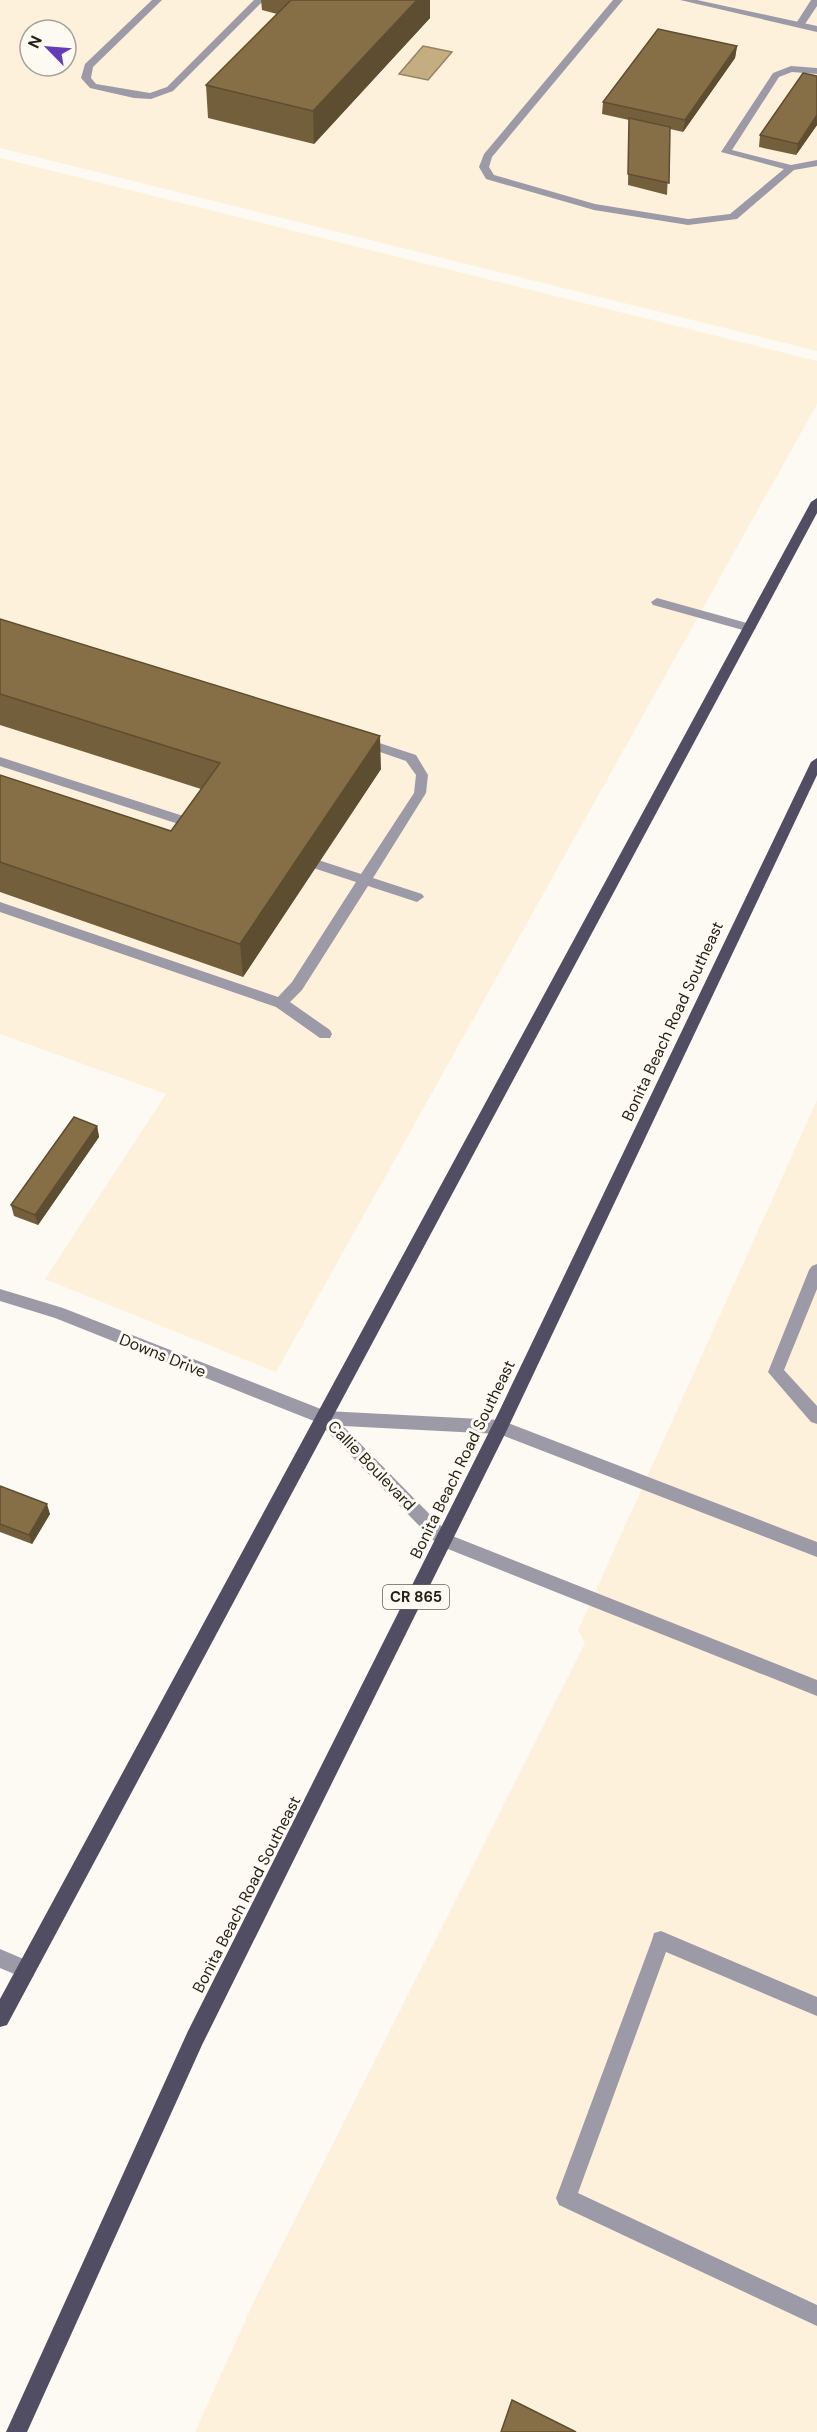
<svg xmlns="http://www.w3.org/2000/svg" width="817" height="2432" font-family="'DM Sans',sans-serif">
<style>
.built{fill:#fef1db;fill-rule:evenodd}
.water{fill:#c5ad82;stroke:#958261;stroke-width:1.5}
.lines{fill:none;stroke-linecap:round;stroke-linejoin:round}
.lane{fill:#9c9aa7;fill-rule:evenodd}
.street{fill:#9c9aa7;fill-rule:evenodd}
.primary{fill:#514d63;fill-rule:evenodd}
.wall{fill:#735f3c}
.shaded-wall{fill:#5e4e31}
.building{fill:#866f46;stroke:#5e4e31;stroke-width:1.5}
.labels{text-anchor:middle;stroke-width:6;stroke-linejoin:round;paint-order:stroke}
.shield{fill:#fdf9f3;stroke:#666057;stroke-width:1.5}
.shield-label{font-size:15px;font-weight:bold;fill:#251f14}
.street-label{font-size:16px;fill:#251f14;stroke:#fdf9f3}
</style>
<rect width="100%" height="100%" fill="#fdf9f3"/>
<path class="built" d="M0 0H817V351L0 148ZM30 30H66V66H30Z
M0 158 817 361V404L276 1372 45 1279 166 1094 0 1034Z
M817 1100V2432H195L256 2297 585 1643 578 1630Z"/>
<path class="water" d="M423 46 452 52 428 80 399 74Z"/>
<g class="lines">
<path class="lane" d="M152 0H162L93 67 91 78 96 84 150 93 167 87 254 0H264L173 91 151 99 134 98 90 88 81 78 85 64Z
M613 0H623L492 157 489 167 494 175 595 204 688 219 730 214 784 169 721 152 773 73 791 66 817 68V74L792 72 779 77 732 150 791 165 817 160V166L794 170 737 219 688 225 594 210 486 179 479 167 484 154Z
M811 0H817V6L803 27H797L795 25Z
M657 598 754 625 756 628 750 632 653 605 651 602Z
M361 737 416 755 428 775 426 793 373 878 422 894 424 897 417 902 368 886 302 990 290 1002 330 1030 332 1034 330 1038H320L276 1007 0 912V902L278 997 292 982 356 882 295 862 293 859 295 856 300 854 361 874 414 793 416 775 406 761 357 744 355 741Z
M0 757 202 822 204 825 197 830 0 766Z
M817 1264V1289L784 1370 817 1406V1424L811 1422 768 1372 809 1270 812 1266Z
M661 1931 817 1997V2016L666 1952 578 2193 817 2305V2326L559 2205 556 2198 652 1940 654 1933Z"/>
<path class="street" d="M680 0H697L817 26V32Z
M0 1289 63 1308 326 1411 500 1420 817 1542V1557L499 1434 343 1426 450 1535 817 1680V1696L438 1545 319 1423 55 1318 0 1301Z
M0 1949 33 1963 35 1970 33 1977 26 1979 0 1968Z"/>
<path class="primary" d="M817 498V513L7 2025 0 2027V1999L811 502Z
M817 758V775L506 1432 202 2045 27 2432H6L188 2031 494 1422 811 762Z"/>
</g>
<path class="wall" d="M261 0H430V18L314 144 208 118 206 85 277 14 262 10Z
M737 46 735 58 683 132 670 129 667 195 628 185 629 120 602 114 603 102Z
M817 76V125L796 155 759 147 760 135Z
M0 619 381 769 243 977 0 892V775L171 831 201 789 0 725Z
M97 1126 99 1137 38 1225 14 1216 11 1205Z
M0 1486 50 1514 32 1544 0 1532Z"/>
<path class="shaded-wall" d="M417 0H430V18L314 144 313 111Z
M737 46 735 58 683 132 685 120Z
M817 115V125L796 155 798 144Z
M380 736 381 769 243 977 240 944Z
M97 1126 99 1137 38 1225 35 1215Z
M47 1504 50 1514 32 1544 29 1535Z"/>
<path class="building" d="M291 0H417L313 111 206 85Z
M658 29 737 46 685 120 603 102Z
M803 73 817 76V115L798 144 760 135Z
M629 118 670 127 669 183 628 174Z
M0 619 380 736 240 944 0 862V775L171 831 220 763 0 694Z
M74 1117 97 1126 35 1215 11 1205Z
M0 1486 47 1504 29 1535 0 1524Z
M512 2400 576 2432H501Z"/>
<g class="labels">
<rect class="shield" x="383" y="1585" width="66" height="24" rx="4.5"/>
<g class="shield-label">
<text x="416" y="1602">CR 865</text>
</g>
<g class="street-label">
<text transform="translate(672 1021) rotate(-65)" y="6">Bonita Beach Road Southeast</text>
<text transform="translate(163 1355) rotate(22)" y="6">Downs Drive</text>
<text transform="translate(462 1459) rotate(-64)" y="6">Bonita Beach Road Southeast</text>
<text transform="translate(372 1465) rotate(46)" y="6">Callie Boulevard</text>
<text transform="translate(246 1894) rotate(-63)" y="6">Bonita Beach Road Southeast</text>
</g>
</g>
<g transform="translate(48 48) rotate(295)"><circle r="28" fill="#fdf9f3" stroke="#a7a29a" stroke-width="1.5"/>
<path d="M0-4.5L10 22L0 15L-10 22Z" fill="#643db5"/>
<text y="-9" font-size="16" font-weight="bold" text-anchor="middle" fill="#251f14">N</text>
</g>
</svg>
